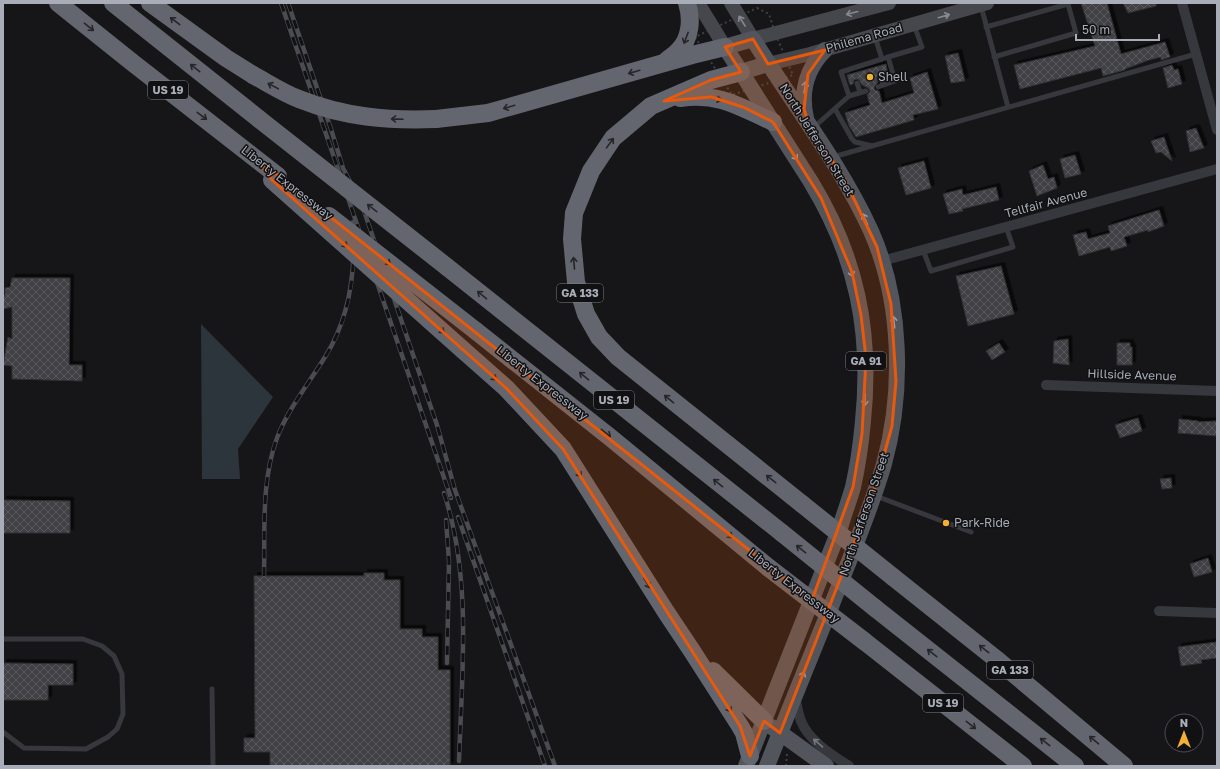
<svg xmlns="http://www.w3.org/2000/svg" width="1220" height="769" font-family="'Golos Text',sans-serif">
<style>
.water{fill:#2c353c}
.building{fill:url(#building-cross-hatch);stroke:#303034;filter:url(#shadow)}
.lines{fill:none;stroke-linecap:round;stroke-linejoin:round}
.path{stroke:#3d3f44;stroke-width:2;stroke-dasharray:2 3;stroke-linecap:butt}
.lane{stroke:#37383d;stroke-width:5}
.street{stroke:#37383d;stroke-width:10}
.secondary{stroke:#45474d;stroke-width:14}
.primary{stroke:#53555c;stroke-width:16}
.highway{stroke:#63666e;stroke-width:18}
.rail-casing{stroke:#4a4c52;stroke-width:4.5}
.rail{stroke:#111113;stroke-width:3;stroke-dasharray:9;stroke-linecap:butt}
.highway-bridge{stroke:#63666e;stroke-width:18}
.oneway{stroke:#858993}
.oneway2{stroke:#26262a}
.oneway3{stroke:#979ba6}
.oneway4{stroke:#757881}
.marked{fill:#e8590c;fill-opacity:0.2;stroke:#e8590c;stroke-width:3;stroke-linejoin:round}
.poi-dot{fill:#f2b134;stroke:#111113;stroke-width:1.5}
.labels{text-anchor:middle;stroke-width:3;stroke-linejoin:round;paint-order:stroke}
.shield{fill:#111113;stroke:#7b7e86;stroke-width:1}
.shield-label{font-size:11px;font-weight:bold;fill:#a8adb8}
.street-label{font-size:12px;fill:#a8adb8;stroke:#111113}
.poi-label{font-size:12px;fill:#a8adb8;stroke:#111113;text-anchor:start}
</style>
<defs>
<pattern id="building-cross-hatch" width="8" height="8" patternUnits="userSpaceOnUse"><rect width="8" height="8" fill="#404145"/><path d="M0 0l8 8M0 8l8-8" fill="none" stroke="#595a5e"/></pattern>
<filter id="shadow"><feDropShadow dx="3.5" dy="-3.5" stdDeviation="0" flood-color="#0009"/></filter>
</defs>
<rect width="100%" height="100%" fill="#161618"/>
<path class="water" d="M201 324 273 397 238 449 240 479H202Z"/>
<path class="building" d="M1081 3H1107L1121 54 1165 42 1170 57 1161 60V57L1149 60 1125 69V70L1103 76 1101 68 1020 89 1014 65 1095 46Z
M1123 3H1156V6L1128 13Z
M958 53 965 81 951 83 945 56Z
M886 64 888 75 885 76 882 73 879 74 877 76 878 82 874 87 875 90 879 91 882 103 914 93 910 78 927 72 938 109 913 115 914 120 856 137 849 126 845 113 870 105 867 95 869 93 870 90 868 88 862 85 858 79 854 80 853 84 850 85 847 75Z
M1172 65 1174 70 1178 69 1182 84 1168 88 1163 68Z
M1196 128 1204 148 1190 152 1186 131Z
M1164 137 1172 161 1161 152 1156 153 1151 141Z
M1075 155 1081 174 1065 178 1060 159Z
M924 161 931 188 906 195 898 168Z
M1043 165 1048 179 1054 177 1057 188 1037 196 1029 171Z
M996 187 999 200 962 209 963 211 949 214 943 194 962 189 963 195Z
M1159 210 1164 226 1148 232V230L1124 237 1127 246 1111 251 1110 247 1079 256 1073 235 1086 232 1088 239 1110 233 1108 226Z
M1001 266 1014 314 968 326 956 276Z
M12 278H70L69 365H82V381L12 379V366L3 365 8 337 12 339V307L3 309V295H5V288L10 287Z
M1068 339 1069 365 1053 363 1054 341Z
M999 343 1005 352 992 360 986 351Z
M1117 343H1130V347H1132V365H1117Z
M1138 418 1142 431 1120 438 1115 425Z
M1179 419 1198 421V422L1217 421V436L1178 433Z
M1171 478 1172 488 1162 489 1160 479Z
M3 500 70 501V533H3Z
M1208 558 1212 572 1194 577 1190 564Z
M364 573H384V580H400V629H422V637H438V670H450V766H270V752H244V738H255L254 576H364Z
M1217 642V658L1201 660 1202 663 1181 666 1178 647Z
M3 663 73 664V685H48V700H3Z"/>
<g class="lines">
<path class="path" d="M757 8 769 14 775 33 793 75 732 95 695 37Z
M786 766 787 754"/>
<path class="lane" d="M981 6 1008 107
M986 27 1068 4 1076 33 994 57
M875 37 882 59 888 57 895 81 878 87
M888 57 922 47 914 25
M881 77 883 85
M857 83 860 92
M866 91 849 96 841 72 882 59
M835 109 852 139 855 142 873 146
M814 127 849 96
M833 157 1196 54
M923 250 931 271 1013 247 1006 227
M876 496 971 532
M3 639H83L102 646 114 656 122 674 123 714 117 729 108 737 86 749 24 748 3 732
M212 689 213 766"/>
<path class="street" d="M1182 3 1217 130
M882 261 1217 169
M1046 385 1217 391
M1159 611 1217 613
M795 697C797 705 798 713 801 721 809 741 832 755 849 766"/>
<path class="secondary" d="M698 3 725 47
M731 3 753 39 889 3
M768 64 810 54 987 3"/>
<path class="primary" d="M741 72 768 64
M806 118C800 92 807 68 825 50
M772 727 826 766
M746 766 840 528C844 514 849 501 853 487 858 465 861 443 863 421 872 332 857 258 811 182L725 47 753 39C792 103 840 163 871 231 902 301 904 391 884 464 870 512 850 558 832 604 810 658 788 712 767 766"/>
<path class="highway" d="M58 3 133 63 278 176
M113 3 259 119
M150 3 226 58 253 75
M666 61C670 57 675 55 678 51 691 39 692 18 687 3
M741 72 711 80 651 106 613 138 591 171 574 213 572 239 576 282 586 314 599 337 618 357 802 504
M680 98C719 92 740 107 773 122
M436 119 488 113 692 55 725 47
M447 267 782 533
M476 331 611 438 769 568
M463 350 506 388 563 449 666 612 692 651 740 726 744 733 750 756
M893 577 996 659 1124 766
M875 608 1075 766
M864 641 1023 766
M713 671 764 721"/>
<defs>
<path id="rail" d="M281 3 451 498
M288 3 331 129 343 168 362 205 437 425 455 490 555 766
M444 493C472 578 462 672 459 761
M458 517 545 766
M446 520 449 561 447 663
M264 576C265 531 261 481 277 438 288 409 309 383 325 357 351 316 356 269 353 222"/>
</defs>
<use href="#rail" class="rail-casing"/>
<use href="#rail" class="rail"/>
<path class="highway-bridge" d="M253 75C268 83 283 93 299 99 344 117 388 121 436 119
M259 119 447 267
M272 180 463 350
M329 216 476 331
M802 504 893 577
M782 533 875 608
M769 568 864 641"/>
</g>
<defs><path id="oneway-shaft" d="M-6 0H5M1.5-3L5.5 0L1.5 3" fill="none" stroke-width="1.6" stroke-linecap="round" stroke-linejoin="round"/></defs>
<g class="oneway">
<use href="#oneway-shaft" transform="translate(852 13) rotate(165)"/>
<use href="#oneway-shaft" transform="translate(944 16) rotate(-16)"/>
<use href="#oneway-shaft" transform="translate(742 21) rotate(-122)"/>
</g>
<g class="oneway2">
<use href="#oneway-shaft" transform="translate(175 21) rotate(-143)"/>
<use href="#oneway-shaft" transform="translate(89 27) rotate(39)"/>
<use href="#oneway-shaft" transform="translate(686 38) rotate(111)"/>
<use href="#oneway-shaft" transform="translate(195 68) rotate(-142)"/>
<use href="#oneway-shaft" transform="translate(634 72) rotate(164)"/>
<use href="#oneway-shaft" transform="translate(273 86) rotate(-152)"/>
<use href="#oneway-shaft" transform="translate(716 99) rotate(12)"/>
<use href="#oneway-shaft" transform="translate(509 107) rotate(164)"/>
<use href="#oneway-shaft" transform="translate(202 116) rotate(37)"/>
<use href="#oneway-shaft" transform="translate(397 119) rotate(-178)"/>
<use href="#oneway-shaft" transform="translate(610 143) rotate(-54)"/>
<use href="#oneway-shaft" transform="translate(372 208) rotate(-142)"/>
<use href="#oneway-shaft" transform="translate(343 243) rotate(42)"/>
<use href="#oneway-shaft" transform="translate(386 261) rotate(38)"/>
<use href="#oneway-shaft" transform="translate(574 263) rotate(-95)"/>
<use href="#oneway-shaft" transform="translate(482 295) rotate(-141)"/>
<use href="#oneway-shaft" transform="translate(440 329) rotate(42)"/>
<use href="#oneway-shaft" transform="translate(492 376) rotate(42)"/>
<use href="#oneway-shaft" transform="translate(584 376) rotate(-141)"/>
<use href="#oneway-shaft" transform="translate(669 399) rotate(-141)"/>
<use href="#oneway-shaft" transform="translate(606 433) rotate(38)"/>
<use href="#oneway-shaft" transform="translate(578 472) rotate(57)"/>
<use href="#oneway-shaft" transform="translate(771 479) rotate(-142)"/>
<use href="#oneway-shaft" transform="translate(718 483) rotate(-141)"/>
<use href="#oneway-shaft" transform="translate(728 534) rotate(39)"/>
<use href="#oneway-shaft" transform="translate(801 549) rotate(-141)"/>
<use href="#oneway-shaft" transform="translate(647 583) rotate(58)"/>
<use href="#oneway-shaft" transform="translate(984 649) rotate(-142)"/>
<use href="#oneway-shaft" transform="translate(932 653) rotate(-142)"/>
<use href="#oneway-shaft" transform="translate(728 707) rotate(58)"/>
<use href="#oneway-shaft" transform="translate(971 725) rotate(38)"/>
<use href="#oneway-shaft" transform="translate(1094 740) rotate(-140)"/>
<use href="#oneway-shaft" transform="translate(1045 742) rotate(-142)"/>
</g>
<g class="oneway3">
<use href="#oneway-shaft" transform="translate(805 87) rotate(-80)"/>
<use href="#oneway-shaft" transform="translate(794 155) rotate(57)"/>
<use href="#oneway-shaft" transform="translate(865 219) rotate(-116)"/>
<use href="#oneway-shaft" transform="translate(851 271) rotate(74)"/>
<use href="#oneway-shaft" transform="translate(894 322) rotate(-97)"/>
<use href="#oneway-shaft" transform="translate(865 400) rotate(92)"/>
<use href="#oneway-shaft" transform="translate(802 677) rotate(-68)"/>
</g>
<use class="oneway4" href="#oneway-shaft" transform="translate(818 743) rotate(-139)"/>
<path class="marked" d="M753 39 768 64 825 50 808 74 804 109 809 125 845 180 877 247 891 304 896 381 892 426 873 495 780 733 764 721 750 756 740 726 563 449 506 388 272 180 255 157 812 600 853 487 862 434 866 358 861 315 852 272 821 198 773 122 743 107 711 97 664 101 711 80 741 72 725 47Z"/>
<g class="poi-dot">
<circle cx="870" cy="77" r="4"/>
<circle cx="946" cy="523" r="4"/>
</g>
<g class="labels">
<g class="shield">
<rect x="148" y="81" width="40" height="18" rx="3"/>
<rect x="557" y="284" width="46" height="18" rx="3"/>
<rect x="846" y="352" width="40" height="18" rx="3"/>
<rect x="594" y="391" width="40" height="18" rx="3"/>
<rect x="987" y="661" width="46" height="18" rx="3"/>
<rect x="923" y="694" width="40" height="18" rx="3"/>
</g>
<g class="shield-label">
<text x="168" y="94">US 19</text>
<text x="580" y="297">GA 133</text>
<text x="866" y="365">GA 91</text>
<text x="614" y="404">US 19</text>
<text x="1010" y="674">GA 133</text>
<text x="943" y="707">US 19</text>
</g>
<g class="street-label">
<text transform="translate(864 38) rotate(-16)" y="4">Philema Road</text>
<text transform="translate(817 140) rotate(58)" y="4">North Jefferson Street</text>
<text transform="translate(287 183) rotate(38)" y="4">Liberty Expressway</text>
<text transform="translate(1046 203) rotate(-15)" y="4">Tellfair Avenue</text>
<text transform="translate(1132 375) rotate(2)" y="4">Hillside Avenue</text>
<text transform="translate(542 383) rotate(38)" y="4">Liberty Expressway</text>
<text transform="translate(864 514) rotate(-71)" y="4">North Jefferson Street</text>
<text transform="translate(794 586) rotate(38)" y="4">Liberty Expressway</text>
</g>
<g class="poi-label">
<text x="878" y="81">Shell</text>
<text x="954" y="527">Park-Ride</text>
</g>
</g>
<rect width="1220" height="769" fill="none" stroke="#a8adb8" stroke-width="8"/>
<g transform="translate(1184 733)"><circle r="19" fill="#111113" stroke="#4d4f55"/>
<path d="M0-3L7 15L0 10L-7 15Z" fill="#f2b134"/>
<text y="-6" font-size="11" font-weight="bold" text-anchor="middle" fill="#a8adb8">N</text>
</g>
<path d="M1076 34v6h83v-6" fill="none" stroke="#a8adb8" stroke-width="2"/>
<text x="1082" y="34" font-size="12" fill="#a8adb8" stroke="#111113" stroke-width="3" paint-order="stroke">50 m</text>
</svg>
